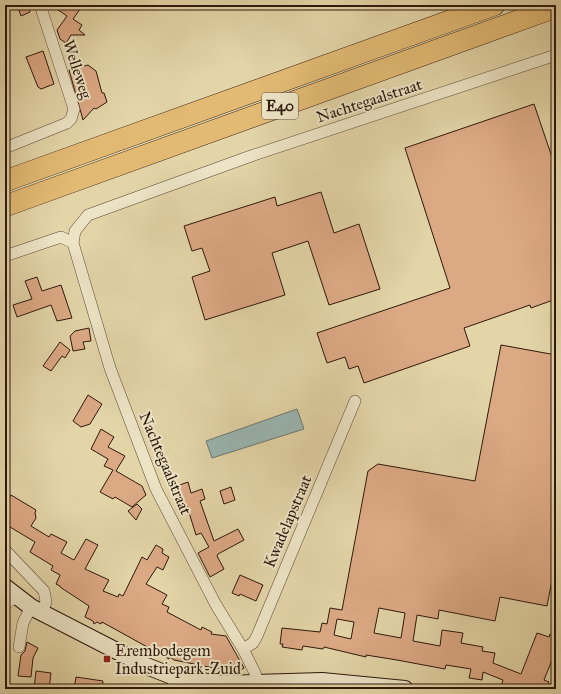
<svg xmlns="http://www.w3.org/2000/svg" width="561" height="694" font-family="'IM FELL Great Primer',serif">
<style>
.water{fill:#99b6b2;stroke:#6e7770}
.building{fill:#dca985;stroke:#2e180c;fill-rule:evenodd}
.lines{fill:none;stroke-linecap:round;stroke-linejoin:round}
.minor-casing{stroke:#5b4733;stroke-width:12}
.tertiary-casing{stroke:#5b4733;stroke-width:16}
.secondary-casing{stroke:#2e180c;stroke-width:18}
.motorway-casing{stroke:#2e180c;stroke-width:22}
.minor{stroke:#ede4c6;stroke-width:11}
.tertiary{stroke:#ede4c6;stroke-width:14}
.secondary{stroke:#ede4c6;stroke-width:16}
.motorway{stroke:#e2ba74;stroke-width:21}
.poi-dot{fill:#8f2418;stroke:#ede4c6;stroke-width:1.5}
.labels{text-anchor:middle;stroke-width:4;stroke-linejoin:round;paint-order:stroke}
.shield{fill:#ede4c6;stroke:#675544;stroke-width:1}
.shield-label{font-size:15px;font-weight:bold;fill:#2e180c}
.street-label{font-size:16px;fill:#2e180c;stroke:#ede4c6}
.poi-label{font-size:16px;fill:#2e180c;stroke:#ede4c6;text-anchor:start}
</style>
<rect width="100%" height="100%" fill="#e3d5a8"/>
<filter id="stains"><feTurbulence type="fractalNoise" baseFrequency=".005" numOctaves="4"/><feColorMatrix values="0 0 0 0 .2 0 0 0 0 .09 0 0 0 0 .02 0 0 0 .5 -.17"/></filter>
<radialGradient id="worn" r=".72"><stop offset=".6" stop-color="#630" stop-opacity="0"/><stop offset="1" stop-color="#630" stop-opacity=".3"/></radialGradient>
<path class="water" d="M297 409 304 429 212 458 206 441Z"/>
<path class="building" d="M17 5H28L30 12 21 16Z
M51 5H83L73 19 82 25 79 30 85 35H71L66 43 60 39 57 30 67 16Z
M43 51 54 84 41 89 38 87 26 57Z
M88 65 96 71 102 93H104L107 102 96 109 94 108 83 120 69 70Z
M534 104 556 169V299L531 308 530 305 464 328 470 346 364 383 358 366 349 369 345 357 327 363 317 333 450 288 405 148Z
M321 192 334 233 359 224 380 289 329 305 308 241 272 253 285 295 205 320 192 277 210 271 202 248 192 251 184 226 275 197 277 206Z
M37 277 42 291 61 285 72 318 57 321 51 305 17 317 13 305 32 299 25 281Z
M89 328 91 341 83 342 85 349 73 351 70 336 75 331Z
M60 342 70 350 65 358 62 356 51 371 43 366Z
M501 345 556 355V559L547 606 500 597 495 621 439 610 438 619 417 615 413 641 440 646 442 630 463 633 461 643 483 647 482 651 495 653 493 663 521 674 537 633 549 637 550 634 556 636V650L544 680 549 682 546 689H500L503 680 483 672 482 680 469 678 471 669 446 665 445 669 397 660 366 655V657L324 647 323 649 303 646 302 650 282 647 283 644H280L282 628 320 632 322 623 327 624 330 608 342 610 368 471 378 464 475 481ZM379 608 405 613 401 638 374 633ZM337 619 354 622 351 639 334 635Z
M88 395 102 404 90 424 81 427 73 421Z
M101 429 114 437 108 447 125 456 116 471 142 486 146 495 132 507 115 497 113 499 100 492 113 470 104 466 108 459 91 449Z
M188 482 191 493 202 489 205 499 200 501 214 541 238 529 244 540 218 554 217 556 224 569 210 577 198 553 209 547 201 533 196 535 187 506 181 507 174 487Z
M231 487 235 500 224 504 220 491Z
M11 495 36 510 35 513 36 518 31 526 49 537 51 534 67 542 61 553 74 560 86 539 98 545 85 569 109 580 103 591 118 597 119 594 123 596 142 557 147 560 156 545 163 549 162 553 169 557 163 570 157 567 146 584 167 595 162 604 169 607 167 612 201 630 202 627 212 632 211 634 226 636 244 668 238 672 224 670 174 660 170 657 169 659 102 622 101 624 97 622 94 624 93 621 85 617 89 606 60 587V586L56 584 60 575 51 570 53 566 30 552 35 542 5 524V505Z
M137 504 142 509 136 520 128 511Z
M240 575 263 585 256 601 240 594 239 596 232 593Z
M27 642 38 648 33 658 31 677 18 676 21 655 25 651Z
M36 671 51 673 49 689H34Z
M76 677 103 681 102 689H74Z"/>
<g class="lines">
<defs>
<path id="minor" d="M5 148 67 123 71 119 74 109 40 5
M5 256 61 237 73 243
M5 550 44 591 46 602 42 612
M5 604 16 597
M19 647 23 623 31 607
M243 649 253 643 257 636 355 401
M258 684 255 673 243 649 216 605 156 489 110 368 73 243 75 231 88 215 251 156 556 55"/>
<path id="tertiary" d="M174 689 177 678"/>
<path id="secondary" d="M5 587 31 607 144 665 177 678 223 684 322 681 405 689"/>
<path id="motorway" d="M5 181 494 5
M5 206 556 7"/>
</defs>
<use href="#minor" class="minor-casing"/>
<use href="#tertiary" class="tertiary-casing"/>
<use href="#secondary" class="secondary-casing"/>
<use href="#motorway" class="motorway-casing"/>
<use href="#minor" class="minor"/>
<use href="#tertiary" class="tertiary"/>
<use href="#secondary" class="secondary"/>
<use href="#motorway" class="motorway"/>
</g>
<rect class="poi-dot" x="103" y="655" width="8" height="8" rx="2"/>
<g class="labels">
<rect class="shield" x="262" y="93" width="36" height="26" rx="3"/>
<g class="shield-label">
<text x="280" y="111">E40</text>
</g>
<g class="street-label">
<text transform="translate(78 69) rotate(72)" y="6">Welleweg</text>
<text transform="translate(369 100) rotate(-18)" y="6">Nachtegaalstraat</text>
<text transform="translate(166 463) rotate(67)" y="6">Nachtegaalstraat</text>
<text transform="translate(287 521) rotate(-67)" y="6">Kwadelapstraat</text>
</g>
<g class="poi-label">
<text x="115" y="656">Erembodegem<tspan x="115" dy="18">Industriepark-Zuid</tspan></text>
</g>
</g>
<rect width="561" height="694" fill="none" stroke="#e3d5a8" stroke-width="20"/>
<rect x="6" y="6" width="549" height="682" fill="none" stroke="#2e180c" stroke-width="2"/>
<rect x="10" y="10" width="541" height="674" fill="none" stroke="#2e180c"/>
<rect width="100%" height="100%" filter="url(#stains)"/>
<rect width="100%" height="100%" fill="url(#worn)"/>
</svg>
